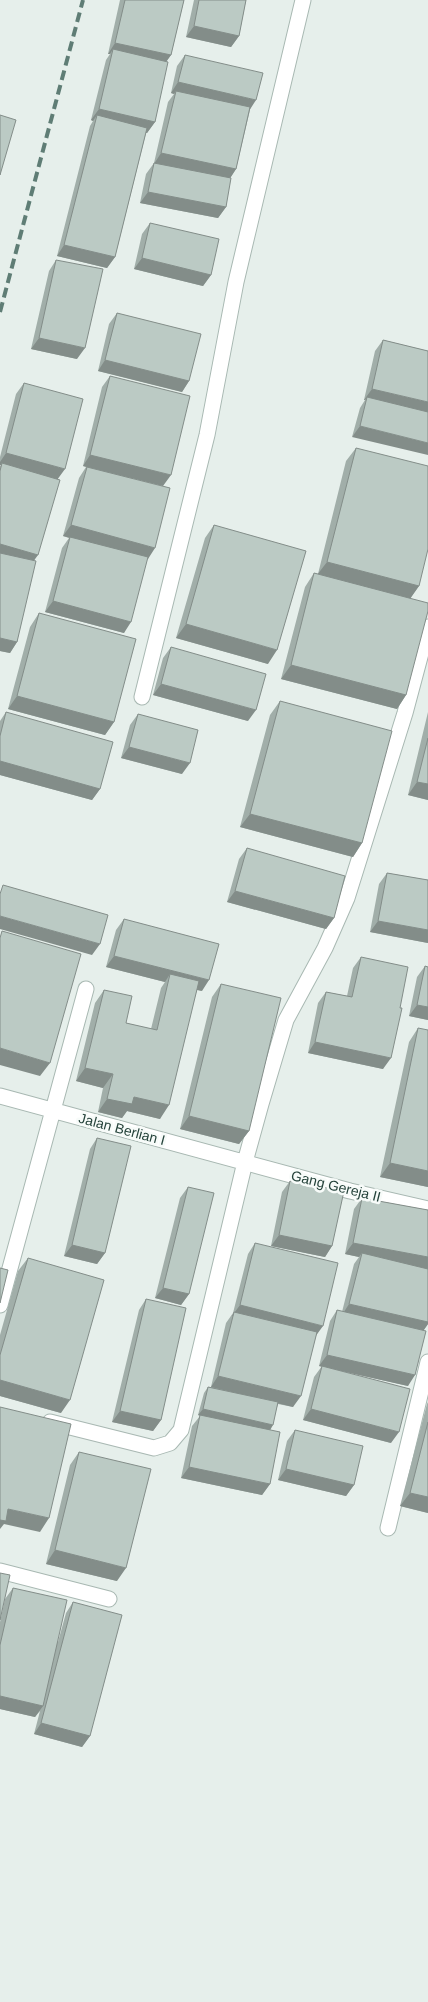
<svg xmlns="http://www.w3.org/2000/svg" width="428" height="2002" font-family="Arial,sans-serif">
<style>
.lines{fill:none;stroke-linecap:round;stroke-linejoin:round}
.minor-casing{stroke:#a8b8b2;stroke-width:17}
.minor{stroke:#fff;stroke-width:15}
.rail{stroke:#5f7d75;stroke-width:4;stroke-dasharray:10 5;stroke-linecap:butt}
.wall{fill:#a1aea9}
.shaded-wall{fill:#838d89}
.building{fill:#bbcac4;stroke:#838d89}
.labels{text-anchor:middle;stroke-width:5;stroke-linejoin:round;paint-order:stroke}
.street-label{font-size:14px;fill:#24423a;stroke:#f7fbf9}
</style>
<rect width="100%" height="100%" fill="#e6efeb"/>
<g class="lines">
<defs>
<path id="minor" d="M142 697 207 435 236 282 303 0
M0 1096 350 1191 428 1209
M0 1305 86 989
M50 1422 154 1448 170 1443 181 1430 245 1162 261 1104 286 1020 325 948 347 898 405 713 428 627
M388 1528 428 1362
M0 1571 109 1599"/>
</defs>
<use href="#minor" class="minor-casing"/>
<use href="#minor" class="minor"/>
<path class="rail" d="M0 312 83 0"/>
</g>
<path class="wall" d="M120 0H184L171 55 166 62 155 122 147 133H146L115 257 107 268 57 256 90 126 93 121 91 120 106 60 110 54H108Z
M194 0H246L239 36 231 47 186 37Z
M185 55 250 110 236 169 230 178 226 207 218 218 140 203 146 174 154 163 168 102 174 94 171 93 177 66Z
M150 223 211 275 203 286 134 269 142 234Z
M56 260 77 359 31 349 49 271Z
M117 313 189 381 182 392 98 371 109 324Z
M383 340 428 351 352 437 360 408 365 400H364L375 351Z
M110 376 163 486 132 478 147 559 124 633 45 612 62 548 69 538 63 536 79 478 86 467 83 466 102 387Z
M24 383 58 479 34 561 17 642 10 653 0 651V466L1 465H0V457L16 394Z
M356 448 419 586 410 598 406 695 397 709 281 679 305 587 314 573 318 574 346 461Z
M214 525 268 664 176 638 205 538Z
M39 613 114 722 105 735 8 709 30 627Z
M171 647 248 721 153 695 163 658Z
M280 701 362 843 353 857 240 827 270 715Z
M6 712 100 789 92 800 0 775V721Z
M428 712V800L408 795Z
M138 714 182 774 121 758 130 725Z
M247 848 334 918 326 929 227 902 239 859Z
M387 873 428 880V943L370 932 379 884Z
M124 919 202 991 197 990 160 1119 127 1111 122 1118 98 1112 103 1088 76 1081 95 1003 104 990 126 1023 151 1029 161 988 165 982 106 967 116 930Z
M361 957 400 1008 383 1069 308 1053 318 1003 326 992 347 996 353 968Z
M425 966 428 967V1020L409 1016 417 977Z
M221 984 249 1131 239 1144 180 1129 212 997Z
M418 1028 428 1187 380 1177 409 1042Z
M97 1138 105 1253 97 1264 64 1256 90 1149Z
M290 1181 332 1246 325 1257 271 1246 282 1192Z
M188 1187 189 1294 181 1305 155 1298 180 1198Z
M362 1198 428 1210V1324L423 1331 408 1386 319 1366 330 1321 337 1310 342 1312 354 1264 359 1257 345 1254 354 1209Z
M255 1243 316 1335 293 1407 278 1404 270 1430V1484L262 1495 181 1478 192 1426 200 1416 198 1415 204 1393 208 1387H211L226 1323 233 1313 248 1254Z
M28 1258 61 1413 0 1396V1335L18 1271Z
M146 1299 161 1420 153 1431 112 1422 139 1310Z
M322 1366 391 1443 303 1420 314 1377Z
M428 1402V1513L400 1506 427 1404Z
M295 1430 354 1485 346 1496 278 1480 287 1441Z
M79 1452 117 1581 46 1564 70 1465Z
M13 1588 58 1642 66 1613 73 1602 90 1736 82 1747 34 1734 40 1711 35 1717 0 1709V1622L5 1599Z"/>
<path class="shaded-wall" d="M194 26 239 36 231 47 186 37Z
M115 43 171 55 163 66 113 49 110 54H108Z
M178 82 256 100 249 111 176 91 174 94 171 93Z
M99 109 155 122 147 133 96 121 97 115 93 121 91 120Z
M161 153 236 169 229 180 154 164Z
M148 192 226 207 218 218 140 203Z
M64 245 115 257 107 268 57 256Z
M142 258 211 275 203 286 134 269Z
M39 338 85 348 77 359 31 349Z
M105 360 189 381 182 392 98 371Z
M372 389 428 402V415L367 397 365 400H364Z
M360 426 428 443V455L352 437Z
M6 453 65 469 57 480 2 463 1 465H0V462Z
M90 455 171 475 163 486 83 466Z
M71 525 155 548 148 559 63 536Z
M0 544 38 555 30 566 0 557Z
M327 562 419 586 410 599 317 575Z
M53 601 131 622 124 633 45 612Z
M186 624 277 650 268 664 176 638Z
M0 638 17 642 10 653 0 651Z
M291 665 406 695 397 709 281 679Z
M161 684 256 710 248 721 153 695Z
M17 696 114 722 105 735 8 709Z
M129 747 190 763 182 774 121 758Z
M0 761 100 789 92 800 0 775Z
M417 782 428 784V800L408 795Z
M250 814 362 843 353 857 240 827Z
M235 891 334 918 326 929 227 902Z
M0 916 100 944 92 955 0 929Z
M378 921 428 930V943L370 932Z
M114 956 209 980 202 991 168 983 170 974 165 982 106 967Z
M417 1005 428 1007V1020L409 1016Z
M315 1042 391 1058 383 1069 308 1053Z
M0 1048 50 1063 40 1076 0 1065Z
M85 1068 113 1074 103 1088 76 1081Z
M134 1097 169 1105 160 1119 127 1111 122 1118 98 1112 107 1099Z
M189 1116 249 1131 239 1144 180 1129Z
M390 1163 428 1171V1187L380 1177Z
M279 1235 332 1246 325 1257 271 1246Z
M353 1243 428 1257V1270L362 1253 359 1257 345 1254Z
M72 1245 105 1253 97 1264 64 1256Z
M163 1288 189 1294 181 1305 155 1298Z
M349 1304 428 1322V1324L421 1334 342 1315Z
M240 1305 323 1326 315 1337 232 1316Z
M327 1355 415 1375 408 1386 319 1366Z
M218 1376 301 1396 293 1407 211 1387Z
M0 1380 70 1400 61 1413 0 1396Z
M203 1409 273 1425 269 1432 198 1415Z
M311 1409 399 1432 391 1443 303 1420Z
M120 1411 161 1420 153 1431 112 1422Z
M189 1467 270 1484 262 1495 181 1478Z
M286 1469 354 1485 346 1496 278 1480Z
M410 1493 428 1497V1513L400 1506Z
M8 1509 49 1518 40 1532 4 1524 0 1529V1520Z
M55 1550 126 1568 117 1581 46 1564Z
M0 1696 43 1706 35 1717 0 1709Z
M41 1723 90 1736 82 1747 34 1734Z"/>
<path class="building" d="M125 0H184L171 55 115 43Z
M199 0H246L239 36 194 26Z
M113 49 168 62 155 122 99 109Z
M185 55 263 73 256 100 178 82Z
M176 91 250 107 236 169 161 153Z
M0 115 16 120 0 175Z
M97 115 147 128 115 257 64 245Z
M154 163 231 178 226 207 148 192Z
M150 223 219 239 211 275 142 258Z
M56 260 103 269 85 348 39 338Z
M117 313 201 334 189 381 105 360Z
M383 340 428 351V402L372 389Z
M110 376 190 396 171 475 90 455Z
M24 383 83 399 65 469 6 453Z
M367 397 428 412V443L360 426Z
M356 448 428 466V549L419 586 327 562Z
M2 463 60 480 38 555 0 544V471Z
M87 467 170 488 155 548 71 525Z
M214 525 306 551 277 650 186 624Z
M70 537 148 557 131 622 53 601Z
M0 553 36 561 17 642 0 638Z
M314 573 428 603V611L406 695 291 665Z
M39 613 136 639 114 722 17 696Z
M171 647 266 674 256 710 161 684Z
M280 701 392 731 362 843 250 814Z
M6 712 113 742 100 789 0 761V736Z
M138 714 198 730 190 763 129 747Z
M428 738V784L417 782Z
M247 848 345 876 334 918 235 891Z
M387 873 428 880V930L378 921Z
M3 885 108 915 100 944 0 916V894Z
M124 919 219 944 209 980 114 956Z
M2 931 81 954 50 1063 0 1048V938Z
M361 957 408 967 400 1008H402L391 1058 315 1042 326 992 352 997Z
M425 966 428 967V1007L417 1005Z
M170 974 199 981 169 1105 134 1097 132 1104 107 1099 113 1074 85 1068 104 990 132 996 126 1023 157 1030Z
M221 984 281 998 249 1131 189 1116Z
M418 1028 428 1030V1171L390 1163Z
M97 1138 131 1146 105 1253 72 1245Z
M290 1181 344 1191 332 1246 279 1235Z
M188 1187 214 1193 189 1294 163 1288Z
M362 1198 428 1210V1257L353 1243Z
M255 1243 338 1263 323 1326 240 1305Z
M362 1253 428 1269V1322L349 1304Z
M28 1258 104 1280 70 1400 0 1380V1355Z
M0 1268 8 1270 0 1303Z
M146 1299 186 1308 161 1420 120 1411Z
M337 1310 426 1331 415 1375 327 1355Z
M234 1312 317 1332 301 1396 218 1376Z
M322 1366 410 1389 399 1432 311 1409Z
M208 1387 278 1402 273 1425 203 1409Z
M0 1407 71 1424 49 1518 8 1509 6 1521 0 1520Z
M200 1415 280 1432 270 1484 189 1467Z
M428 1422V1497L410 1493Z
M295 1430 363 1446 354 1485 286 1469Z
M79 1452 151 1469 126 1568 55 1550Z
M0 1573 10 1575 0 1620Z
M13 1588 67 1600 43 1706 0 1696V1645Z
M73 1602 122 1615 90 1736 41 1723Z"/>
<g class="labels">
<g class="street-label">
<text transform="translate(122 1129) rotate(15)" y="5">Jalan Berlian I</text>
<text transform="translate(336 1186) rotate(14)" y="5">Gang Gereja II</text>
</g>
</g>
</svg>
